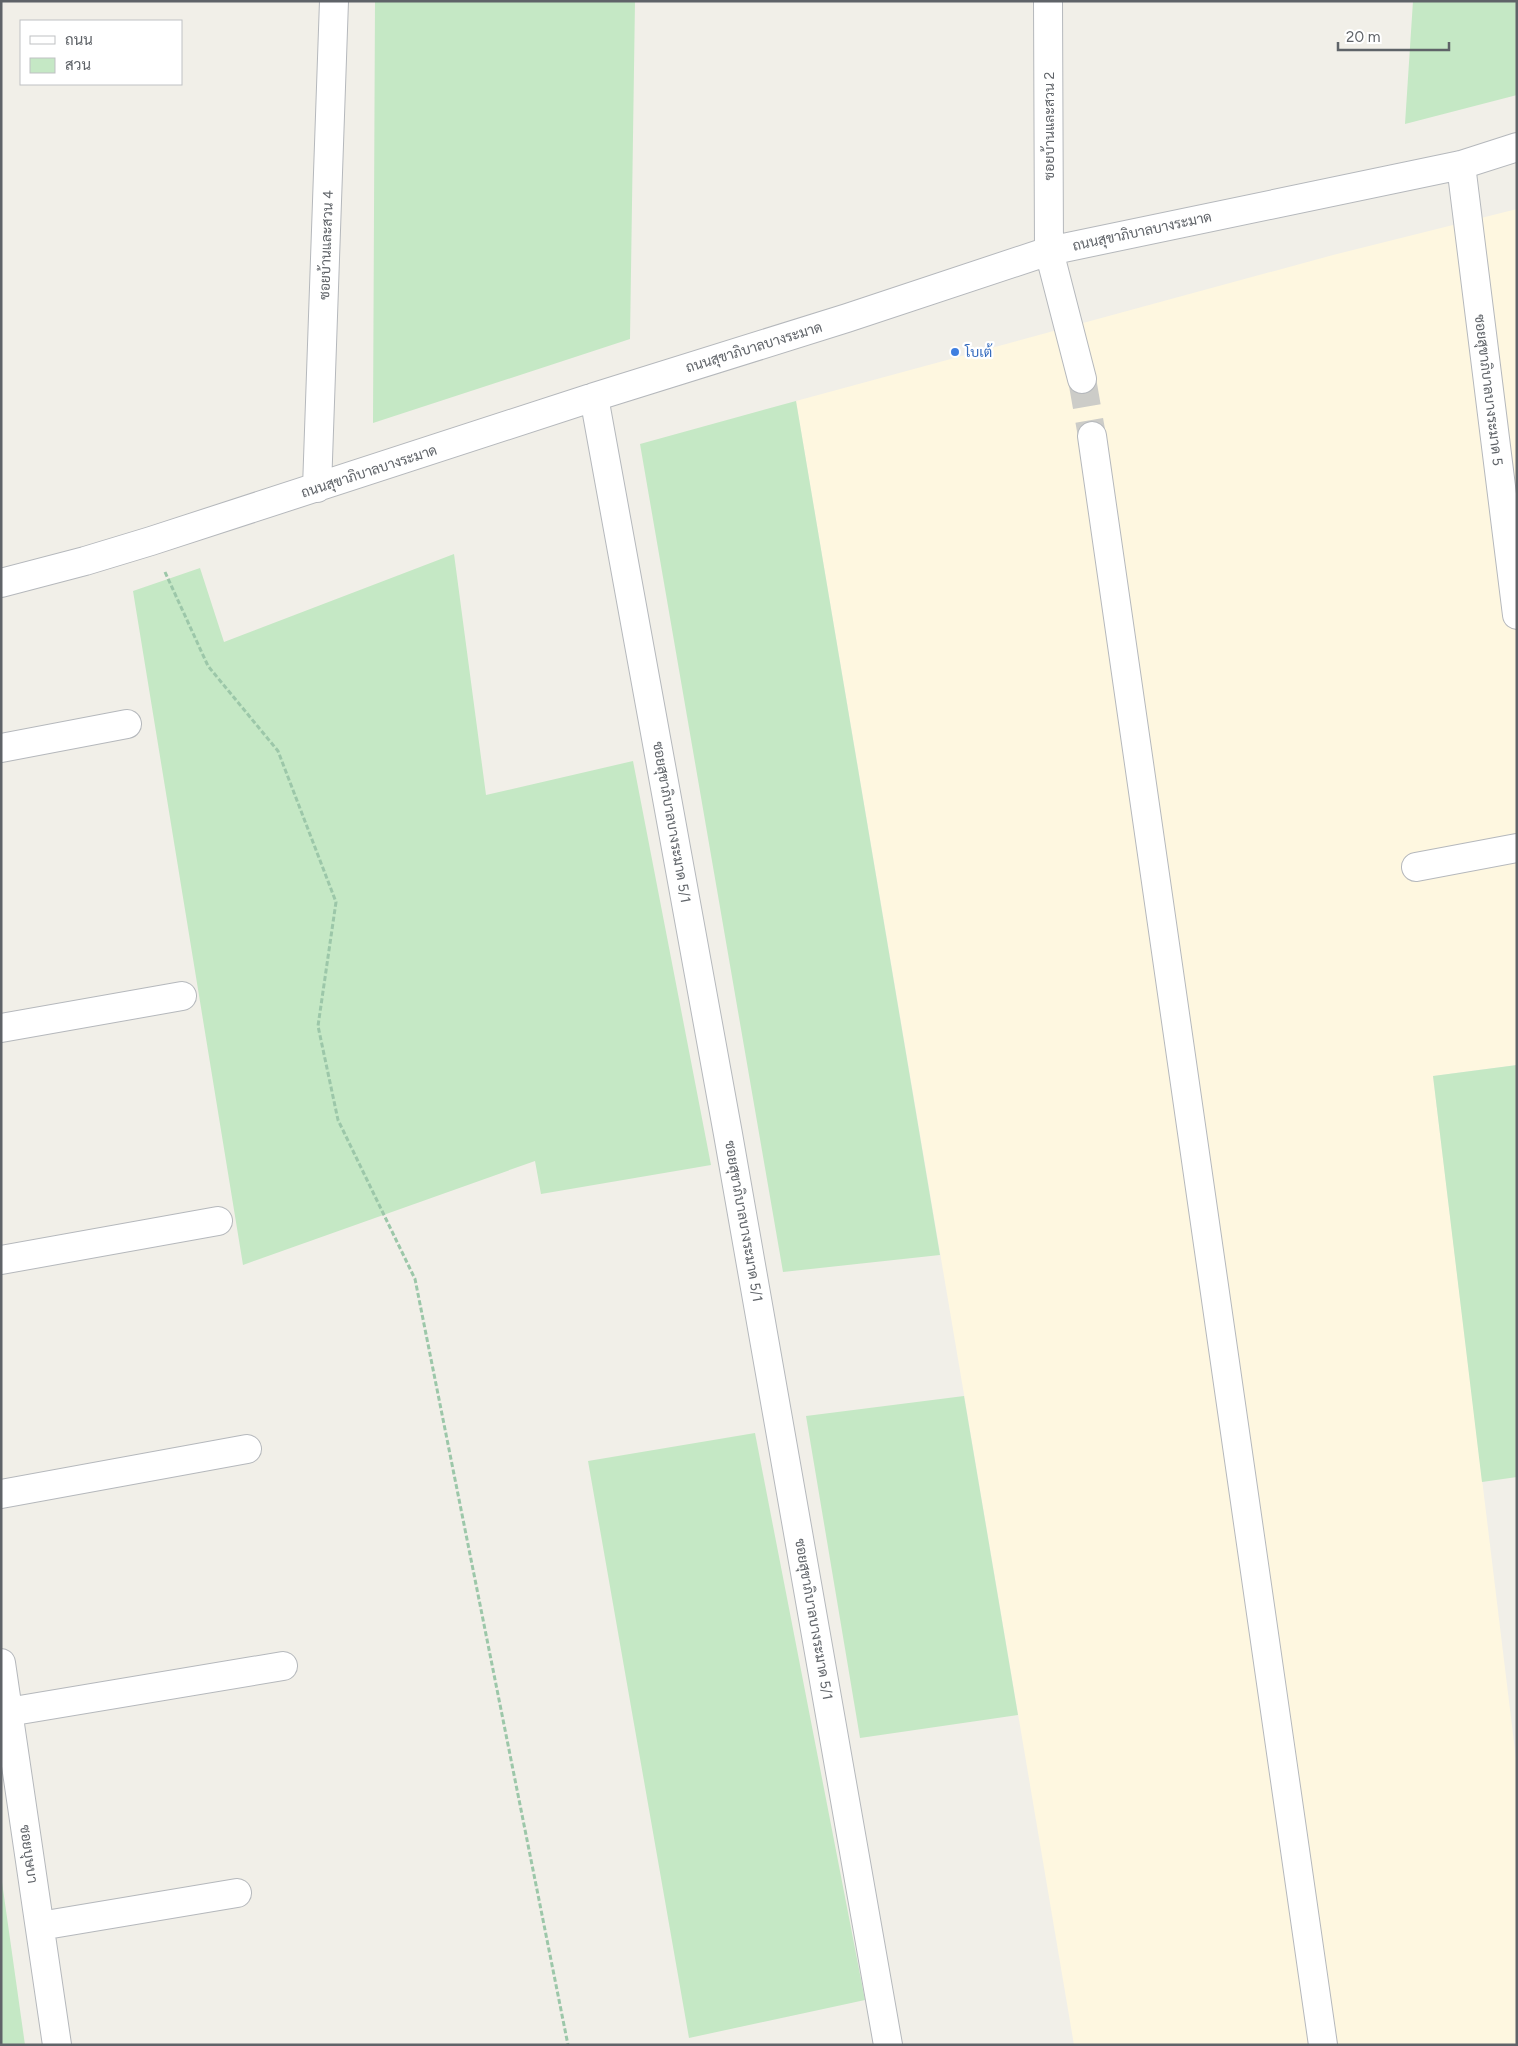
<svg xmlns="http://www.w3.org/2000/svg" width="1518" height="2046" font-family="Figtree,Sarabun,sans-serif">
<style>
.commercial{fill:#fef7e0}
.green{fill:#c5e8c5}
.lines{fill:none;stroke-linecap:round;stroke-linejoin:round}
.minor-tunnel{stroke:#ccccc8;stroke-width:28;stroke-dasharray:28 14;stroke-linecap:butt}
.minor-casing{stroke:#b5b8bc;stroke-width:30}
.path{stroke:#9cc7a9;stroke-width:3;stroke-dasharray:5 2.5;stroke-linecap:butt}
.minor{stroke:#fff;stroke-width:28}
.shop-dot{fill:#3f7fe0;stroke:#fff;stroke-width:2}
.labels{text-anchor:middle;stroke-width:4.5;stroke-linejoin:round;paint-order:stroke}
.street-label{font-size:14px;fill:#5f6368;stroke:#fff}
.shop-label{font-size:14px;fill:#366cbe;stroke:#fff;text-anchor:start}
</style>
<rect width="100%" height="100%" fill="#f1efe8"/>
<path class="commercial" d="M1517 209V1065L1433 1076 1517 1767V2045H1074L796 401 1333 255Z"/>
<path class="green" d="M375 1H635L630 339 373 423Z
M1413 1H1517V95L1405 124Z
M796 401 940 1255 783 1272 640 444Z
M454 554 486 795 633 761 711 1165 541 1194 535 1161 243 1265 133 591 200 568 224 642Z
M1517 1065V1477L1482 1482 1433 1076Z
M964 1396 1018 1715 860 1738 806 1416Z
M755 1433 865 2000 689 2038 588 1461Z
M1 1875 25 2045H1Z"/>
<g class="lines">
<path class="minor-tunnel" d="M1082 379 1092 436"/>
<defs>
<path id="minor" d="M1048 1 1049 251 1082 379
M1461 165 1517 615
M594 397 728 1134 888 2045
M1092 436 1323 2045
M317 488 334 1
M1 583 85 561 151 541 594 397 847 318 1049 251 1461 165 1517 147
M1 748 127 724
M1416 867 1517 848
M1 1028 182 996
M1 1260 218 1221
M1 1494 247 1449
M1 1663 57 2045
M8 1712 283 1666
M40 1926 237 1893"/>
</defs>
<use href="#minor" class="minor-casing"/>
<path class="path" d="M165 572 208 666 278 751 336 902 318 1026 338 1120 415 1279 568 2045"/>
<use href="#minor" class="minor"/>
</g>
<circle class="shop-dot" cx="955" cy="352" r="5"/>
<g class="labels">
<g class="street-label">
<text transform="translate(1049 126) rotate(-90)" y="5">ซอยบ้านและสวน 2</text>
<text transform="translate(1142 231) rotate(-12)" y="5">ถนนสุขาภิบาลบางระมาด</text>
<text transform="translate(326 245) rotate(-88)" y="5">ซอยบ้านและสวน 4</text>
<text transform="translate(754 347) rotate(-17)" y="5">ถนนสุขาภิบาลบางระมาด</text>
<text transform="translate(1489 390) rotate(83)" y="5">ซอยสุขาภิบาลบางระมาด 5</text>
<text transform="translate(369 471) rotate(-18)" y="5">ถนนสุขาภิบาลบางระมาด</text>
<text transform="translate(672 822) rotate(80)" y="5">ซอยสุขาภิบาลบางระมาด 5/1</text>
<text transform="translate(744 1221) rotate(80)" y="5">ซอยสุขาภิบาลบางระมาด 5/1</text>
<text transform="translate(814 1619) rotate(80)" y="5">ซอยสุขาภิบาลบางระมาด 5/1</text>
<text transform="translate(29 1854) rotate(82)" y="5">ซอยบุษบา</text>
</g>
<g class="shop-label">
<text x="965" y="357">โบเต้</text>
</g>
</g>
<rect width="1518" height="2046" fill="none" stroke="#5f6368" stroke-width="5"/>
<rect x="20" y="20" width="162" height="65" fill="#ffffff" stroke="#bfc1c3"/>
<rect x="30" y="36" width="25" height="8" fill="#ffffff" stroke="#bfc1c3"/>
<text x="65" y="45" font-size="15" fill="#5f6368">ถนน</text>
<rect x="30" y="58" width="25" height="15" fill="#c5e8c5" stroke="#bfc1c3"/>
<text x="65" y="70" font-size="15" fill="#5f6368">สวน</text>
<path d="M1338 42v8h111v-8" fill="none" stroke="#5f6368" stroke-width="2.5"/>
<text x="1346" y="42" font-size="15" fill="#5f6368" stroke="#ffffff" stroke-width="4" paint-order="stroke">20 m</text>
</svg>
